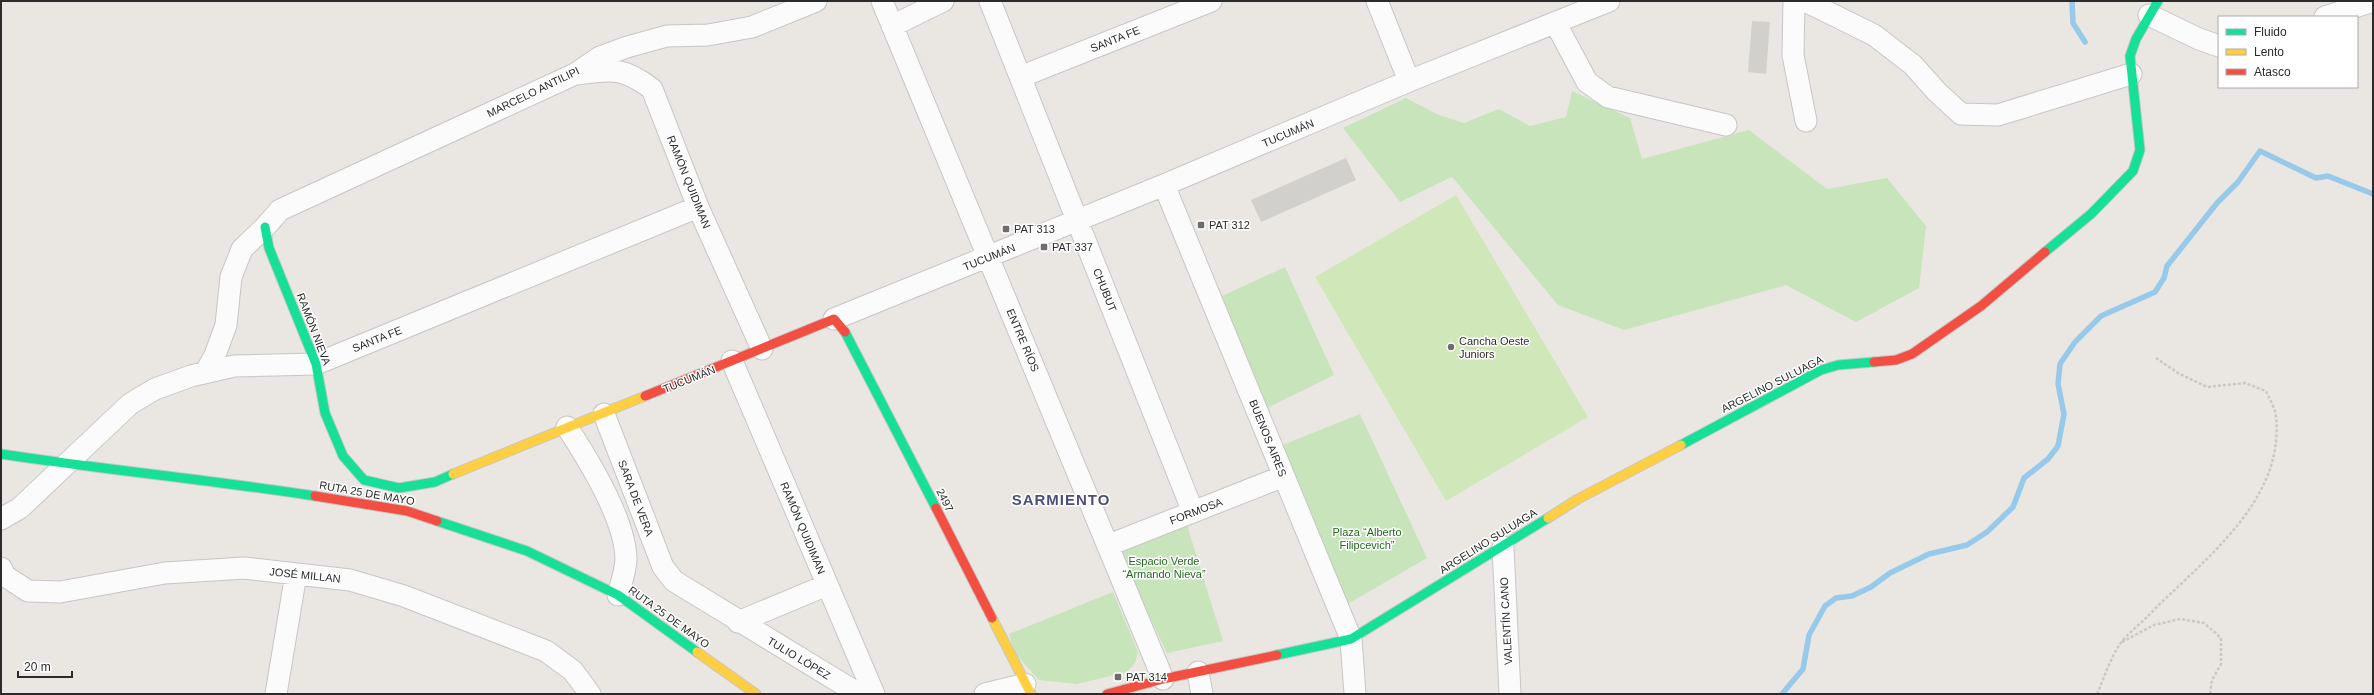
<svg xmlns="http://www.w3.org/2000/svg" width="2374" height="695" font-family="Helvetica,sans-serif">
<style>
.green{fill:#c7e4bb}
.pitch{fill:#d0e8b9}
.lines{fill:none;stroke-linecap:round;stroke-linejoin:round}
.stream{stroke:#97c9ea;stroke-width:5.5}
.building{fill:#d2d0cd}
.street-casing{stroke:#c7c6c6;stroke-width:23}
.fast-casing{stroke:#c7c6c6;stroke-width:11}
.slow-casing{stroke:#c7c6c6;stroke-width:11}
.jam-casing{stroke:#c7c6c6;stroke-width:11}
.path{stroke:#c8c8c7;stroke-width:2.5;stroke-dasharray:3 2;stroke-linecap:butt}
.street{stroke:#fcfbfb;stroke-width:21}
.fast{stroke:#16e098;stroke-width:9}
.slow{stroke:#ffcf43;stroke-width:9}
.jam{stroke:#f24e42;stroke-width:9}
.poi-dot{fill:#6e6d6b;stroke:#fff;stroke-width:1.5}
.labels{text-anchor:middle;stroke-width:3;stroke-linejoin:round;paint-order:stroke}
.street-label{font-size:11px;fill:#2b2b2b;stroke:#fff}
.poi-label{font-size:11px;fill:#2b2b2b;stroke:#fff;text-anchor:start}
.park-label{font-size:11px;fill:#21681c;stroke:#fff}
.district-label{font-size:15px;font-weight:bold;letter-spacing:1px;fill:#4c4e7b;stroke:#fff}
</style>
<rect width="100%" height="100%" fill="#eae7e2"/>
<path class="green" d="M1572 91 1630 118 1642 159 1749 130 1827 189 1887 178 1926 226 1919 288 1856 322 1786 285 1624 330 1558 305 1452 177 1400 202 1343 128 1406 98 1439 115 1464 123 1499 109 1530 126 1566 117Z
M1285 267 1334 375 1267 408 1222 296Z
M1360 414 1427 558 1344 606 1280 446Z
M1186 522 1223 641 1167 653 1117 548Z
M1113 592 1138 652 1135 663 1127 672 1077 684 1039 680 1015 653 1009 634Z"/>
<path class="pitch" d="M1456 195 1588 417 1446 501 1315 277Z"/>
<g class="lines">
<path class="stream" d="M2072 1 2073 23 2085 42
M1782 694 1803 669 1809 635 1825 606 1836 598 1852 596 1871 587 1890 573 1929 554 1967 545 1987 532 2013 507 2024 478 2048 459 2058 446 2064 414 2058 384 2060 364 2075 342 2101 316 2155 292 2164 278 2167 266 2217 203 2238 182 2260 151 2316 178 2328 176 2373 194"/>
</g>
<path class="building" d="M1752 21 1770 22 1766 74 1748 72Z
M1346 158 1356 180 1261 222 1251 200Z"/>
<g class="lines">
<defs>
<path id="street" d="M882 1 1163 679
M990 1 1193 512
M1377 1 1409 81
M1794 1 1793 55 1806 121
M1805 1 1874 35 1913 65 1937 92 1961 114 1998 115 2131 74
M2149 15 2199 39 2219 46
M2325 17 2373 1
M1556 24 1587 82 1608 97 1726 125
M892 26 943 1
M576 74C612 70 622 66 652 89L698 207 762 349
M1020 77 1211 1
M1164 185 1351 639 1355 694
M834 319 1164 185 1409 81 1609 1
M732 361 874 694
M205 373 215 355 226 325 231 277 242 249 265 227 280 210 575 74 600 57 627 47 667 36 708 35 752 27 816 1
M604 414 663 567 674 581 859 694
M567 427C588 459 626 521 626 560 625 573 621 584 618 595
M1 519 20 508 130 404 155 389 191 376 234 366 316 364 698 207
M1109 545 1284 476
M1503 547 1510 694
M1 568 5 576 28 591 60 592 165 573 244 568 350 580 404 596 546 651 573 671 590 694
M738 622 827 585
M1198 672 1202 694
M276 694 296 574
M985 694 1025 684"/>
<path id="fast" d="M265 227 269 248 316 364 325 413 343 456 364 480 399 488 435 482 453 474
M2045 252 2091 214 2133 171 2140 150 2130 56 2136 39 2158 1
M845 332 936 508
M1681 445 1821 370 1838 365 1874 362
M1 454C106 470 211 480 315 496
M437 521 527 551 618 595 697 652
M1277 655 1351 639 1548 518"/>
<path id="slow" d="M453 474 645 396
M1548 518 1578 499 1681 445
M992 618 1031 694
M697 652 756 694"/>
<path id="jam" d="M1874 362 1896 360 1912 354 1981 306 2045 252
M645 396 834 319 845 332
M315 496 407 511 437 521
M936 508 992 618
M1107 694 1163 679 1277 655"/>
</defs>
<use href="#street" class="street-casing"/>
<use href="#fast" class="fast-casing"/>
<use href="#slow" class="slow-casing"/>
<use href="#jam" class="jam-casing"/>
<path class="path" d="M2122 642 2154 625 2180 619 2204 623 2221 638V664L2212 680 2210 694
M2097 694C2104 678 2110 659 2120 644 2127 634 2139 625 2148 616 2201 561 2285 503 2276 416 2275 408 2269 398 2266 391L2245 383 2207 387 2178 373 2156 358"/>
<use href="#street" class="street"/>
<use href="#fast" class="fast"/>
<use href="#slow" class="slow"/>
<use href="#jam" class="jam"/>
</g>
<g class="poi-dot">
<rect x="1197" y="221" width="8" height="8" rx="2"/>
<rect x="1002" y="225" width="8" height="8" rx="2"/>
<rect x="1040" y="243" width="8" height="8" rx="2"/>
<circle cx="1451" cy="347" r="4"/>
<rect x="1114" y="673" width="8" height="8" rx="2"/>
</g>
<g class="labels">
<g class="street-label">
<text transform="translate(1115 39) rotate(-22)" y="4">SANTA FE</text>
<text transform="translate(533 92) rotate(-26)" y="4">MARCELO ANTILIPI</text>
<text transform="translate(1288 133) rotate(-23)" y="4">TUCUMÁN</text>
<text transform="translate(689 182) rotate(68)" y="4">RAMÓN QUIDIMAN</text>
<text transform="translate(989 257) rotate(-22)" y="4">TUCUMÁN</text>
<text transform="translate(1105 290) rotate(68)" y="4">CHUBUT</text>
<text transform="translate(314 329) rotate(69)" y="4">RAMÓN NIEVA</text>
<text transform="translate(377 339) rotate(-22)" y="4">SANTA FE</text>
<text transform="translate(1023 340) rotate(67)" y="4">ENTRE RÍOS</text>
<text transform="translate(689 379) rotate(-22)" y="4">TUCUMÁN</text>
<text transform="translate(1772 384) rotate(-27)" y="4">ARGELINO SULUAGA</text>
<text transform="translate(1268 438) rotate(68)" y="4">BUENOS AIRES</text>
<text transform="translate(367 493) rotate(10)" y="4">RUTA 25 DE MAYO</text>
<text transform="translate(636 498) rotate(69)" y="4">SARA DE VERA</text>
<text transform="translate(945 500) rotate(63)" y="4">2497</text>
<text transform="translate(1196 511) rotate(-21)" y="4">FORMOSA</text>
<text transform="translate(803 528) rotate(67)" y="4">RAMÓN QUIDIMAN</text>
<text transform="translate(1488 541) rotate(-32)" y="4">ARGELINO SULUAGA</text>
<text transform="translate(305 575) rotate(6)" y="4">JOSÉ MILLAN</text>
<text transform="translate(669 617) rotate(36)" y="4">RUTA 25 DE MAYO</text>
<text transform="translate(1506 621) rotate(-93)" y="4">VALENTÍN CANO</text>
<text transform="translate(799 658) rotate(31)" y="4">TULIO LÓPEZ</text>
</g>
<g class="poi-label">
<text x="1209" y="229">PAT 312</text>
<text x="1014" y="233">PAT 313</text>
<text x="1052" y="251">PAT 337</text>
<text x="1459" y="345">Cancha Oeste<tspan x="1459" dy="13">Juniors</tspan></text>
<text x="1126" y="681">PAT 314</text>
</g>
<g class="park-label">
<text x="1367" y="536">Plaza “Alberto<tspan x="1367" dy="13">Filipcevich”</tspan></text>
<text x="1164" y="565">Espacio Verde<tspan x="1164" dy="13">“Armando Nieva”</tspan></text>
</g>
<g class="district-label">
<text x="1061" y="505">SARMIENTO</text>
</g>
</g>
<rect width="2374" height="695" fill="none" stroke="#2b2b2b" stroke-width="4"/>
<rect x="2218" y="16" width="140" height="72" fill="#ffffff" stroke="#aaaaaa"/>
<rect x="2226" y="29" width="20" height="6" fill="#16e098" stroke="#aaaaaa"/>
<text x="2254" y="36" font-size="12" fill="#2b2b2b">Fluido</text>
<rect x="2226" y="49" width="20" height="6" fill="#ffcf43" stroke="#aaaaaa"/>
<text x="2254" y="56" font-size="12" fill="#2b2b2b">Lento</text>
<rect x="2226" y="69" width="20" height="6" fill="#f24e42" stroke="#aaaaaa"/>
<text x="2254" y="76" font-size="12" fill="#2b2b2b">Atasco</text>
<path d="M18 671v6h54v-6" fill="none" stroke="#2b2b2b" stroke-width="2"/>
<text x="24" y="671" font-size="12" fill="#2b2b2b" stroke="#ffffff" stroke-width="3" paint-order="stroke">20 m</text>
</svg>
